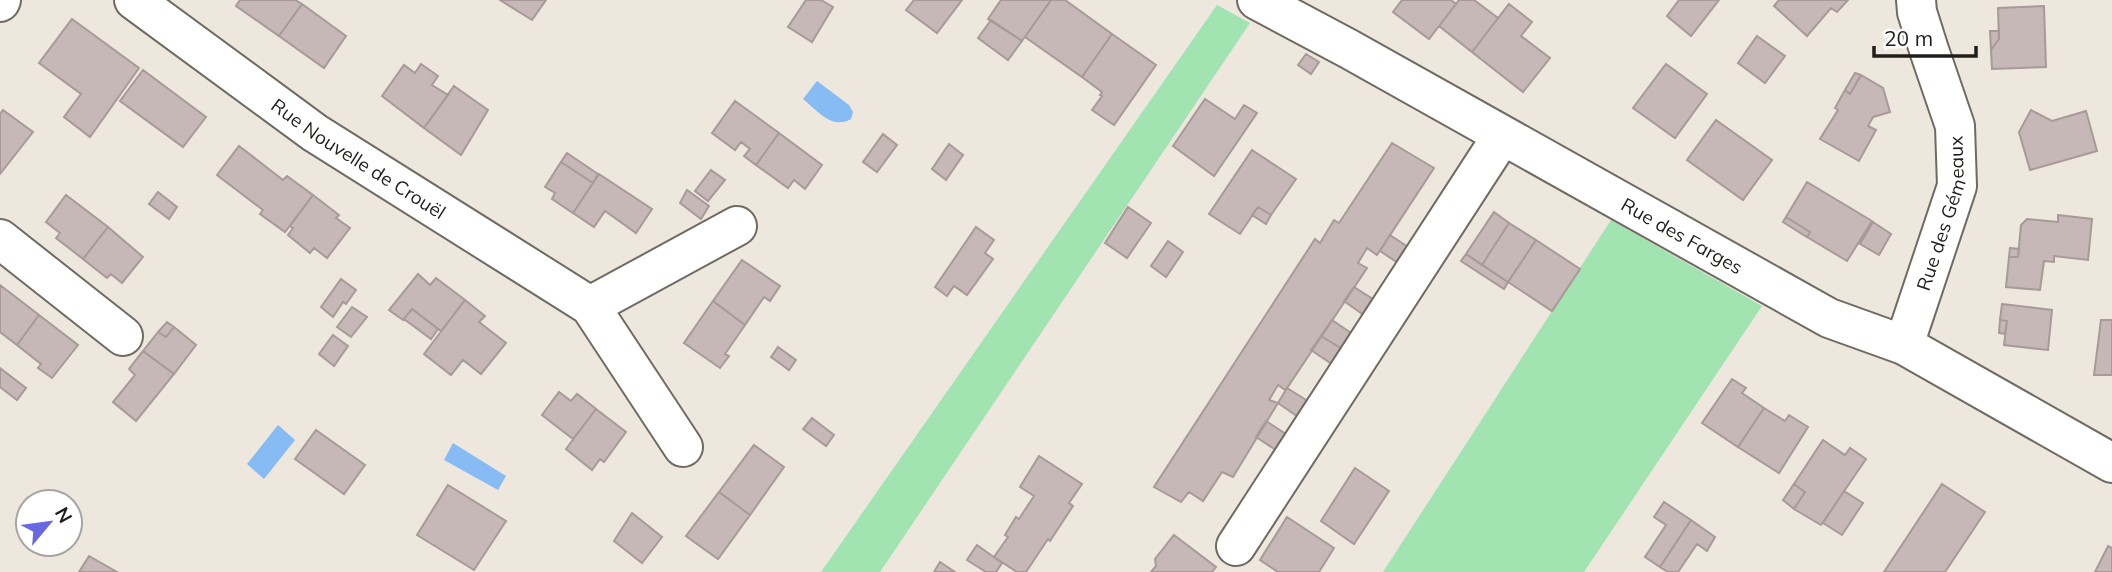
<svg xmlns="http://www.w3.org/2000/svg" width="2112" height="572" font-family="Mulish,sans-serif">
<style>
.green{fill:#a1e3b1}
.water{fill:#86bbf3}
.building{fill:#c5b8b6;stroke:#a79a98;stroke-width:2}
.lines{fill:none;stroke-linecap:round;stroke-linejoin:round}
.minor-casing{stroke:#706b62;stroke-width:42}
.minor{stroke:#fff;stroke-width:38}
.labels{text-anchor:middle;stroke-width:6;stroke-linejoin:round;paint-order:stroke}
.street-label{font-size:19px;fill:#201e1a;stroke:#fff}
</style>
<rect width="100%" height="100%" fill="#ede7dd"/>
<path class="green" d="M1217 5 1250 23 880 572H821Z
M1611 220 1762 306 1584 572H1383Z"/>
<path class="water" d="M817 81 849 105 853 112 851 119C832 130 818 111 803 99Z
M278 425 295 440 264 479 247 464Z
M453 443 506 476 498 490 444 460Z"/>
<path class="building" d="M240 0H295L302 4 279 36 236 6Z
M500 0H546L532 20Z
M806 0H821L833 7 812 42 788 27Z
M914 0H962L937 33 906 10Z
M1001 0H1051L1022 41 988 19Z
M1051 0H1065L1112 34 1082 77 1025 37Z
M1402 0H1451L1456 4 1429 39 1393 12Z
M1459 0H1474L1498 18 1472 52 1439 26Z
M1679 0H1719L1691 36 1667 16Z
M1779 0H1848L1837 12 1831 8 1807 36 1774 6Z
M302 4 346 36 324 68 279 36Z
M1509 4 1532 22 1521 36 1550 58 1523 92 1472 52Z
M2044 6 2046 67 1992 69 1991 50 1999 39 1998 8Z
M72 19 139 68 90 137 64 117 81 94 39 63Z
M991 20 1022 41 1008 60 978 38Z
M1990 31H1999V39L1991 50Z
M1112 34 1156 65 1114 125 1092 110 1102 96 1100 95 1102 92 1082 77Z
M1757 36 1785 56 1765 83 1738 63Z
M1306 54 1319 62 1311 74 1298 65Z
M421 64 438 76 432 85 448 95 424 128 382 96 404 65 415 73Z
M1666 64 1707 94 1675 138 1633 108Z
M143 70 206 117 183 147 120 101Z
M1855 73 1861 75 1850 94 1845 90Z
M1861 75 1883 88 1890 112 1873 117 1868 126 1876 130 1859 161 1820 139 1838 110 1835 108 1845 90 1850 94Z
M454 86 488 110 461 155 424 128Z
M1205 99 1235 119 1244 105 1257 113 1214 176 1173 146Z
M735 101 779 133 756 165 744 156 750 149 741 142 735 150 712 133Z
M3 110 33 132 0 174V114Z
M2031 110 2052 121 2086 111 2097 151 2030 170 2019 132Z
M1716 120 1772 160 1743 200 1687 160Z
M779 133 822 165 805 189 794 180 788 188 756 165Z
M883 134 897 145 877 172 863 162Z
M1392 143 1434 168 1377 255 1367 248 1358 263 1367 268 1287 388 1285 390 1278 385 1269 400 1278 403 1233 477 1222 472 1203 501 1189 492 1181 502 1154 487 1315 239 1320 243 1334 220 1339 223Z
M949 144 963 155 946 180 932 169Z
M239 146 283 180 287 176 313 195 285 232 260 214 263 210 217 175Z
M1252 150 1296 179 1271 215 1258 207 1240 234 1209 214Z
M567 153 598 174 593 183 561 162Z
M561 162 593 183 573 213 552 199 555 193 545 187Z
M711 170 725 180 708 201 695 191Z
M599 174 652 209 636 233 605 211 594 227 573 213Z
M1807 182 1872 221 1847 261 1807 237 1810 232 1786 217Z
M687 190 709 206 701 219 680 203Z
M158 192 177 207 169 219 149 204Z
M66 195 108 227 83 259 56 238 60 233 46 222Z
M313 195 339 215 336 218 350 228 327 258 314 248 310 253 288 235 293 228 290 226Z
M1128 207 1151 223 1127 258 1105 243Z
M1258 207 1271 215 1266 224 1252 215Z
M1494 212 1509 223 1482 265 1466 254Z
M2058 215 2092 219 2088 260 2054 256V262L2044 261 2040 290 2006 287 2009 257H2018L2021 225 2027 219 2058 222Z
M1786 217 1810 232 1807 237 1783 222Z
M1873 222 1891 234 1879 255 1860 244Z
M1509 223 1536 240 1508 282 1482 265Z
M108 227 143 257 122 283 111 274 107 278 83 259Z
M976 227 994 240 985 253 993 259 967 295 954 286 947 296 935 287Z
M1390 235 1414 251 1404 267 1380 251Z
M1536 240 1580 269 1552 311 1508 282Z
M1168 241 1183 252 1166 277 1151 266Z
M2010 248 2019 249 2018 257H2009Z
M1466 254 1508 282 1504 289 1461 261Z
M742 260 780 286 770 301 764 297 745 325 713 301Z
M418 274 430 285 436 278 465 300 441 331 412 309 403 320 389 310Z
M341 279 356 290 346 304 343 302 333 317 321 307Z
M0 285 39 315 17 345 0 332Z
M1354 287 1379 303 1368 318 1344 301Z
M465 300 485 316 479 322 506 343 481 374 463 360 451 375 424 354Z
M713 301 745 325 725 354 729 356 720 368 684 343Z
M2002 304 2052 310 2048 350 2004 345 2007 321 2000 320Z
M352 307 367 317 351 337 337 327Z
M412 309 438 329 431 339 404 319Z
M39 315 78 345 52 378 38 368 41 364 17 345Z
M1332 320 1357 337 1347 352 1321 336Z
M2000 320 2007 321 2005 334 1999 333Z
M2101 320H2112V375H2094Z
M167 322 174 327 166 337 158 332Z
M174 327 196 345 174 374 143 351 158 332 166 337Z
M333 335 348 346 334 366 319 354Z
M1321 336 1347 352 1336 367 1311 350Z
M778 347 796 360 789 370 771 357Z
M143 351 174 374 136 421 113 402 135 375 129 369Z
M0 368 26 388 17 400 0 387Z
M1732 379 1746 388 1742 393 1764 408 1738 447 1702 423Z
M1287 388 1314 405 1304 421 1278 403Z
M559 392 571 401 577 394 596 409 573 439 542 415Z
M1764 408 1785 421 1789 415 1808 427 1779 473 1738 447Z
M596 409 626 432 604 462 600 459 592 470 566 449Z
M812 418 834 435 826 446 803 429Z
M1266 421 1292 438 1282 454 1256 437Z
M316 430 365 465 344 494 295 459Z
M1823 440 1845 455 1850 448 1866 459 1821 525 1794 509 1805 492 1794 484Z
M754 445 784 467 750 515 719 492Z
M1039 456 1082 484 1069 503 1073 506 1050 541 1048 539 1026 572H1017L994 557 1008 537 1005 535 1016 517 1019 519 1034 496 1020 487Z
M1355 468 1389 491 1354 544 1321 521Z
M1794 484 1805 492 1794 509 1783 500Z
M1942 484 1985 512 1945 572H1884Z
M448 485 506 521 474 570 417 535Z
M1844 491 1863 503 1842 535 1823 523Z
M719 492 750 515 718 559 686 536Z
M1664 502 1691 520 1660 567 1645 557 1666 525 1654 517Z
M632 513 662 537 642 563 614 541Z
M1287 517 1334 548 1319 572H1278L1260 560Z
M1691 520 1715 537 1707 551 1697 544 1678 572H1668L1660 567Z
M1174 535 1216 567 1212 572H1151L1156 566 1155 559Z
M977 545 1002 563 996 572H986L967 560Z
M2108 546 2112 548V572H2095Z
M89 556 117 572H79Z
M940 562 955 572H934Z"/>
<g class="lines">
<defs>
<g id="minor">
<path id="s1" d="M134 0 315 133 590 306 683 447"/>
<path id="s2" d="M1257 0 1349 49 1829 318 1904 345 2112 463"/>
<path d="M0 2 1 0"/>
<path d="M0 239 123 336"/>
<path d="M590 306 737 226"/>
<path id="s3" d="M1904 345 1957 186 1955 126 1929 50 1917 12 1916 0"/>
<path d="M1236 546 1502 136"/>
</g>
</defs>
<use href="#minor" class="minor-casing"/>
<use href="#minor" class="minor"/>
</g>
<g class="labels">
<g class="street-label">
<text dy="7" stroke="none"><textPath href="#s1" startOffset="275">Rue Nouvelle de Crouël</textPath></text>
<text dy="7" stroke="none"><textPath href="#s3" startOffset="138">Rue des Gémeaux</textPath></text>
<text dy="7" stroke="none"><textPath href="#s2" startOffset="486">Rue des Farges</textPath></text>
</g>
</g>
<g transform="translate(49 523) rotate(61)"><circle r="33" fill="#ffffff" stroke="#a6a5a3" stroke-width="2"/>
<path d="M0-5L12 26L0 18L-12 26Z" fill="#6967e1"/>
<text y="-10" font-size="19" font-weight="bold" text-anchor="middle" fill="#201e1a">N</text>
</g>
<path d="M1874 46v10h102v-10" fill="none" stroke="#201e1a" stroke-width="3.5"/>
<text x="1884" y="46" font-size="21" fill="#201e1a" stroke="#ffffff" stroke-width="5" paint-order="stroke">20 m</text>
</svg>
